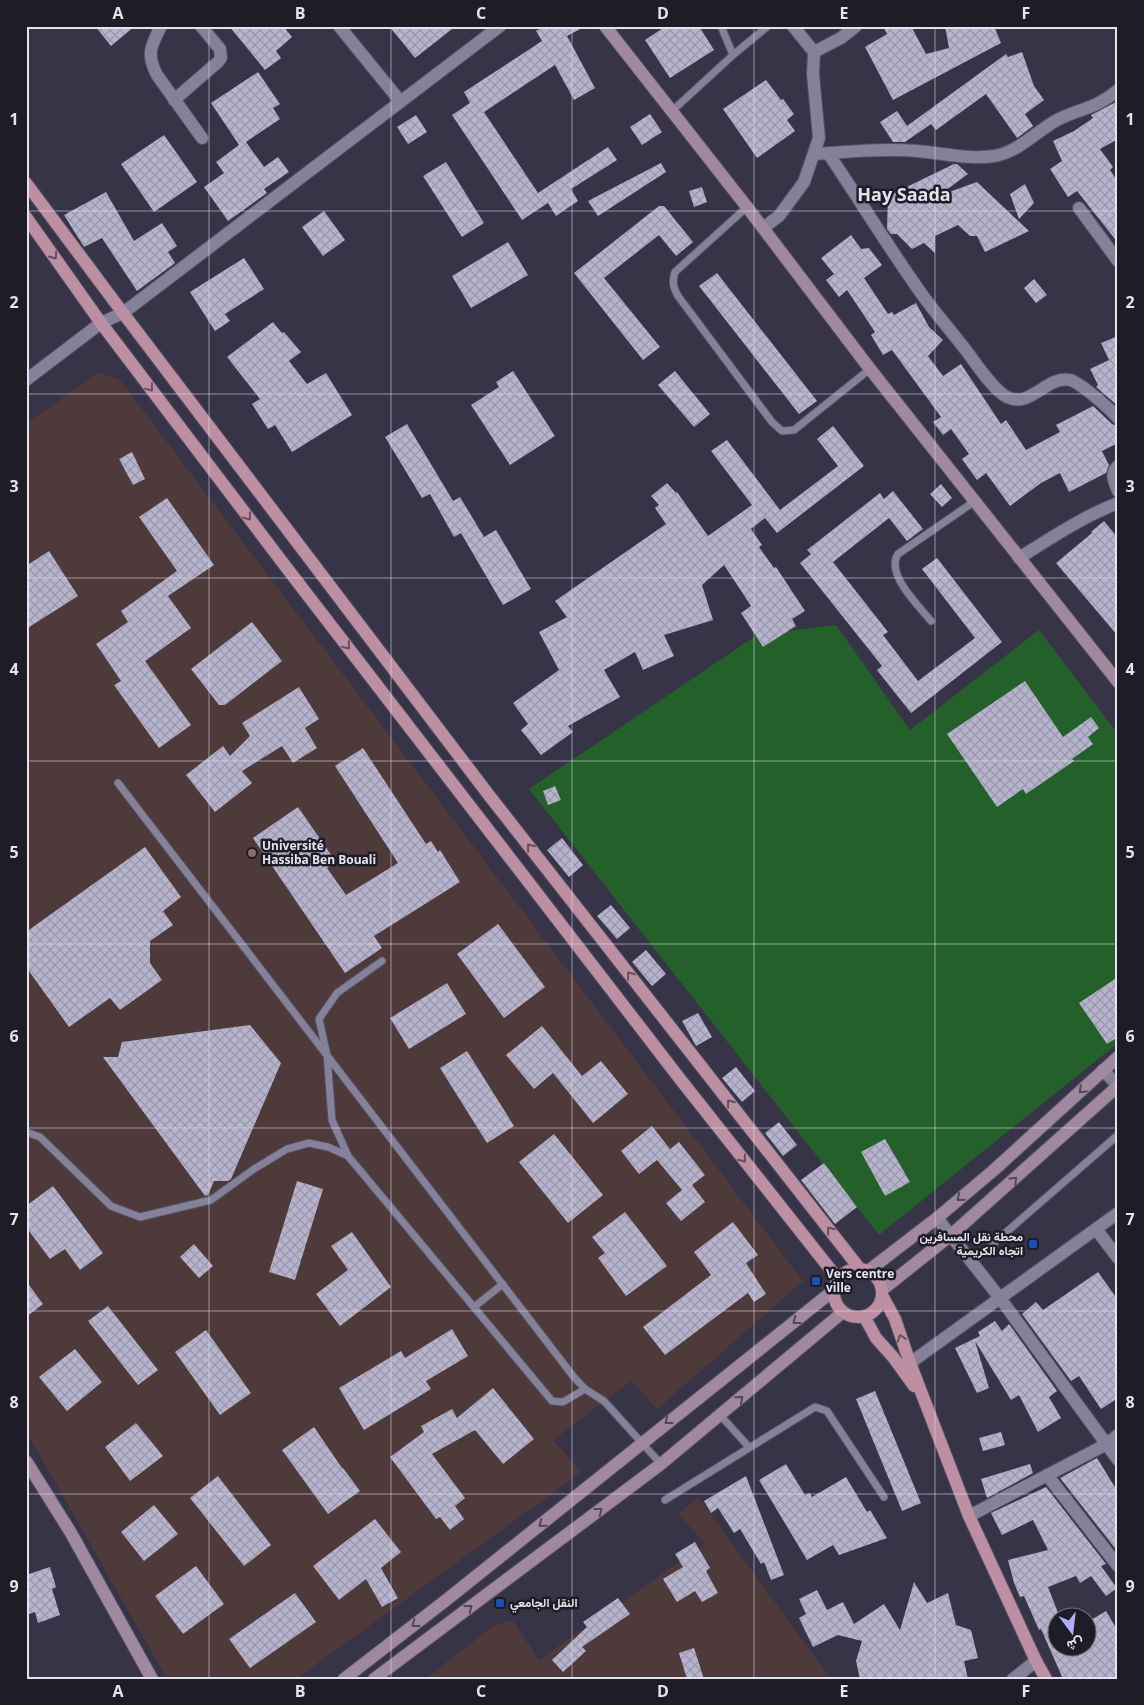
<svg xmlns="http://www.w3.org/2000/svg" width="1144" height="1705" font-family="'Open Sans',Vazirmatn,sans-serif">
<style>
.education{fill:#4e393b}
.pitch{fill:#23602a}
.building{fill:url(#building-cross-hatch)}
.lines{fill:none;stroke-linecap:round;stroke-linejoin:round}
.lane-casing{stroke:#525060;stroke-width:9}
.street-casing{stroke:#525060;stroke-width:14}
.secondary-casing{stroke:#525060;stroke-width:14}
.primary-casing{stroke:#525060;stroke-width:14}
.lane{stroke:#848199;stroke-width:7}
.street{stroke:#848199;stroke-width:12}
.secondary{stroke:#a0889e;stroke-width:12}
.primary{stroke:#bd8fa2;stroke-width:12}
.oneway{stroke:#66505e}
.oneway2{stroke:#524857}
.grid{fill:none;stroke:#e5e3f0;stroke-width:1;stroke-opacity:0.55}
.education-dot{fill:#8d6e63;stroke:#1e1d27;stroke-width:2}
.transit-dot{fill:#1a4fb4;stroke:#1e1d27;stroke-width:2}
.labels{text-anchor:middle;stroke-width:5;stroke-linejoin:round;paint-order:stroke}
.poi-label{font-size:12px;font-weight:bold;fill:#e5e3f0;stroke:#1e1d27;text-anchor:start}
.district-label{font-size:18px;font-weight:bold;fill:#e5e3f0;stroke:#1e1d27}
.neatline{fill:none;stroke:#e5e3f0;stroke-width:2}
.grid-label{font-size:16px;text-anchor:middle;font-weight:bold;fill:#e5e3f0}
</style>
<defs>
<pattern id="building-cross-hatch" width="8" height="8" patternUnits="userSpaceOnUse" patternTransform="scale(1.25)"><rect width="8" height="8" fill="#b6b3cc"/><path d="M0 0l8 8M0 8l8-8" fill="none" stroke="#9a97ab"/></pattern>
</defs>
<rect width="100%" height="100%" fill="#373448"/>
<path class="education" d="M99 372 120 380 803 1281 657 1409 631 1381 553 1440 582 1472 296 1679H167L26 1431V424Z
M698 1497 831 1679H425L496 1624 513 1621 539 1660 705 1544 678 1514Z"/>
<path class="pitch" d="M836 625 910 730 1039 630 1118 734V1043L879 1235 529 789 757 635Z"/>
<path class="building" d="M95 26H135L111 46Z
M229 26H283L292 37 276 51 281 58 265 70Z
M389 26H456L415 58Z
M544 26H586L567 36 595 88 574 100 555 65 484 112 538 193 608 147 617 160 571 189 578 201 556 216 548 203 522 220 452 115 470 103 464 92 542 41 536 31Z
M666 26H699L714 50 670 78 645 40Z
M883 26H911L926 54 949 48 945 26H994L1001 43 893 100 865 47 887 34Z
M1022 52 1034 86 1044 100 1025 114 1033 126 1017 138 986 94 936 130 931 124 905 142H893L880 122 897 111 907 126 1006 54 1008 57Z
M258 72 280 104 273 108 280 119 246 142 264 167 278 157 289 172 264 189 267 193 228 221 204 187 224 173 216 162 239 145 211 103Z
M766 80 781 100 783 99 794 114 787 120 795 131 757 158 723 109Z
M1118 101V139L1100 149 1113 167 1110 170 1118 182V243L1077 191 1068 197 1050 169 1062 161 1053 141 1074 131 1093 118 1091 115Z
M650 114 662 132 642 145 630 127Z
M416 115 427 132 408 144 397 127Z
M164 135 197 182 154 212 121 164Z
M446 162 484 223 462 237 423 176Z
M661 163 666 172 598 216 588 201Z
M954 164H957L968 174 938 196 977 182 1029 231 985 252 977 236H970L958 225 935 236V253L924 243 912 249 897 234H891L887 229 888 196Z
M1025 184 1034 203 1019 219 1010 194Z
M702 187 707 202 694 207 689 191Z
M106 192 134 241 162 223 177 246 168 252 175 263 137 291 102 238 84 247 64 215Z
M659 206H664L693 242 676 256 659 235 604 278 660 347 643 360 574 273Z
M324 211 345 240 323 256 302 227Z
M851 235 861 249 869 248 882 265 864 278 888 314 892 312 894 315 916 303 929 327 943 340 928 356 943 376 961 364 1001 424 1006 420 1026 450 1060 432 1056 425 1093 406 1112 424 1118 426V443L1102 451 1109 465 1106 473 1069 492 1060 473 1041 483 1010 506 986 473 977 480 962 459 969 454 951 429 943 435 933 422 941 417 892 350 883 355 871 335 875 332 847 290 839 297 826 280 834 274 821 258Z
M508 242 528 275 471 308 452 276Z
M244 258 264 289 225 314 230 321 215 331 190 292Z
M717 273 817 401 799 414 699 286Z
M1034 279 1047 295 1036 303 1024 288Z
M273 322 282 333 284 332 301 352 289 361 307 384 326 373 352 415 292 452 275 425 268 429 252 404 260 399 227 357Z
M1118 336V406L1096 387 1098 385 1090 369 1109 360 1101 343Z
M513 371 555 436 510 465 471 405 499 387 496 382Z
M675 371 710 414 694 427 658 385Z
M407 424 453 501 460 497 484 537 496 530 531 589 503 605 461 533 454 537 430 494 422 498 385 437Z
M833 426 864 466 777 533 765 518 751 529 762 545 759 547 774 568 776 567 805 611 792 619 796 626 763 647 741 613 751 606 724 565 702 585 713 620 664 635 674 656 643 670 635 652 604 670 620 697 568 726 573 732 541 755 521 730 528 724 513 703 559 670 539 632 567 617 555 601 666 524 655 508 659 505 651 496 667 483 676 493 677 492 708 536 752 505 711 451 727 440 780 510 838 466 817 439Z
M132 452 145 479 133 485 119 459Z
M941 484 952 498 942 507 930 494Z
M893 491 923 529 907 541 889 518 833 562 888 632 883 635 918 681 975 638 922 569 937 558 1002 642 911 713 877 670 882 666 800 563 811 554 807 550 880 493 884 499Z
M167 498 214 565 168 596 191 628 145 661 191 725 159 748 114 685 121 681 96 644 128 622 121 611 177 571 139 517Z
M1104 521 1118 538V636L1056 563 1092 533 1091 532Z
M49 551 78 596 26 629V566Z
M252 622 282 661 225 705H219L191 669Z
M1025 681 1063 737 1091 717 1099 728 1088 737 1093 744 1072 759 1074 761 1026 794 1023 789 997 807 947 734Z
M299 687 319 719 305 728 317 748 293 763 282 746 242 771 252 783 215 812 186 775 223 746 230 756 250 736 242 723Z
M363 748 426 844 431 841 438 852 440 850 460 882 374 936 382 948 345 973 253 838 298 807 336 862 327 868 346 895 398 863 335 766Z
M555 786 561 800 548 805 543 791Z
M562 838 583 865 569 877 547 850Z
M145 847 181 897 163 911 173 925 150 941V963L162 980 120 1010 110 998 69 1027 26 967V932Z
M611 905 630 928 617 939 597 916Z
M498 924 545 987 504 1018 457 954Z
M646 950 666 974 652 986 632 962Z
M1118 977V1037L1107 1044 1079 1003Z
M447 983 466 1014 409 1049 390 1018Z
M698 1013 712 1037 696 1046 682 1021Z
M250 1025 281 1063 231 1179 228 1181H214L208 1195 205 1196 103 1057H118L122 1042Z
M542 1026 582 1076 601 1061 628 1094 593 1123 553 1073 534 1089 506 1055Z
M467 1051 514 1126 487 1143 440 1068Z
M736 1067 755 1091 742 1102 722 1078Z
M779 1122 797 1145 783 1156 765 1133Z
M652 1126 670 1149 679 1142 705 1175 692 1185 705 1202 681 1221 666 1203 682 1190 657 1160 639 1174 621 1151Z
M554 1134 603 1195 568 1223 519 1162Z
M885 1139 910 1182 885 1196 861 1152Z
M824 1163 857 1207 835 1224 801 1180Z
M297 1181 323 1189 295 1280 269 1272Z
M53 1186 103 1253 80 1270 65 1249 50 1259 26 1227V1206Z
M625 1212 667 1266 626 1296 598 1258 605 1253 592 1237Z
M733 1222 758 1255 746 1263 766 1294 754 1302 748 1293 665 1355 643 1327 711 1275 694 1252Z
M352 1232 391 1287 340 1326 316 1294 348 1270 331 1246Z
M194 1244 213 1266 199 1278 180 1257Z
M1098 1272 1118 1300V1398L1101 1409 1079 1376 1071 1381 1022 1314 1036 1302 1043 1310Z
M26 1281 43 1304 26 1317Z
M108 1306 158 1370 138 1385 88 1321Z
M995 1321 1002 1331 1009 1324 1057 1391 1049 1397 1061 1418 1038 1432 1019 1395 1011 1400 975 1341 989 1388 977 1393 955 1348 980 1336 978 1332Z
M452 1329 468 1356 426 1381 431 1389 364 1430 339 1388 401 1351 405 1358Z
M206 1330 251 1393 220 1415 175 1352Z
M75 1349 102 1382 67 1411 39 1377Z
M493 1388 534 1439 503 1464 475 1430 432 1454 465 1498 455 1506 464 1519 450 1530 440 1517 436 1519 390 1457 424 1432 421 1426 452 1409 457 1418Z
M875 1391 921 1503 902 1511 856 1399Z
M136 1423 163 1456 130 1481 105 1447Z
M314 1427 342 1468H343L360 1491 328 1514 282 1450Z
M1001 1432 1005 1445 983 1451 979 1438Z
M1097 1458 1118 1492V1552L1060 1478Z
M786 1464 805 1495 810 1493 812 1497 846 1477 867 1512 870 1510 887 1538 839 1555 833 1545 807 1560 759 1480Z
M1030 1464 1033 1473 987 1498 981 1479Z
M218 1476 271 1545 244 1566 190 1498Z
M746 1476 784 1575 771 1580 764 1562 761 1564 740 1529 734 1533 718 1508 711 1513 704 1501Z
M1046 1487 1106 1564 1101 1566 1117 1588 1106 1596 1091 1576 1080 1583 1076 1576 1048 1587 1060 1618H1056V1648H1086V1623L1106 1611 1118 1631V1679H1063L1041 1629 1039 1630 1024 1596 1020 1597 1014 1583 1008 1560 1048 1550 1033 1520 1002 1535 991 1513Z
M154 1505 178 1534 144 1561 121 1532Z
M375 1519 401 1552 381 1568 398 1598 382 1607 366 1579 339 1600 313 1566Z
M695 1542 710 1568 706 1571 718 1593 702 1602 695 1591 677 1602 663 1579 683 1567 675 1554Z
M196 1566 224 1604 183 1634 155 1596Z
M50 1567 56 1587 52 1589 60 1615 38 1623 35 1612 26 1615V1575Z
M914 1582 927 1603 948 1593 956 1625 971 1630 978 1658 964 1661 968 1679H860L856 1661 862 1641 838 1635 813 1647 799 1618 806 1614 799 1599 817 1590 827 1610 843 1602 854 1624 884 1604 900 1630Z
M295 1593 316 1622 250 1668 229 1639Z
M618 1598 630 1614 582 1647 586 1651 563 1672 552 1660 587 1627 583 1622Z
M694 1648 704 1679H687L679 1653Z"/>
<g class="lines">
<defs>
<path id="lane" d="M721 26 733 55
M672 111 733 55 768 26
M747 207 675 272C672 282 673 287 678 296L772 422 782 431 794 430 870 369
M931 621C919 606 885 574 898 554L975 501
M26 1132 40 1137 111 1206 140 1217 211 1200 254 1169 287 1149 309 1143 328 1147 348 1156 552 1401 563 1402 585 1389 573 1376 118 783
M348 1156 332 1120 327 1055 319 1019 337 993 382 961
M972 1262 1118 1135
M474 1307 503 1284
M585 1389 604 1401 661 1464
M720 1415 749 1447
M665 1500 815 1407 827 1411 884 1497"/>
<path id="street" d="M161 26C151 46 146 54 157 75L202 138
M339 26 400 101
M793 26 814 52
M174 100 218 62 221 58 220 49 201 26
M828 153C857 196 884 240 914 283 929 306 948 327 965 349 975 362 993 390 1007 397 1030 409 1047 375 1070 380 1081 383 1110 409 1118 418
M814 154C848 152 883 148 917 151 942 153 969 160 994 156 1017 153 1037 131 1057 120 1080 108 1096 109 1118 90
M1079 208 1118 261
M763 228 779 216 804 182 819 138 813 74 814 52 841 38 856 26
M26 380 101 323 123 313 500 26
M1118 466C1110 473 1114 482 1118 491
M1019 558C1051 538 1082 517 1118 503
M1103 1070 1118 1086
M937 1218 1000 1298 1118 1460
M1096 1229 1118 1258
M910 1363 1118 1213
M1047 1475 1118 1566
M969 1516 1105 1445 1118 1435
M1013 1679 1036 1661"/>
<path id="secondary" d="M605 26 747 207 870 369 1118 682
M868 1271 937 1218 994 1170 1118 1057
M882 1290 951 1235 1118 1086
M26 1461 71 1533 152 1679
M344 1679 445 1601 834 1290
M374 1679 661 1464 843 1312"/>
<path id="primary" d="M26 183 123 313 488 794 860 1269
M26 217 101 323 286 567 680 1079 838 1279
M834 1293a24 24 0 1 1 48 0a24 24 0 1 1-48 0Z
M882 1295 895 1319 910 1363 969 1516 1036 1661 1046 1679
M864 1316 876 1338 893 1357 914 1386"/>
</defs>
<use href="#lane" class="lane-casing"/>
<use href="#street" class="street-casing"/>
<use href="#secondary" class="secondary-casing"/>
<use href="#primary" class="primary-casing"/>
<use href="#lane" class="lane"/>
<use href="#street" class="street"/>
<use href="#secondary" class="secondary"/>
<use href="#primary" class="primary"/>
</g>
<defs><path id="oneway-chevron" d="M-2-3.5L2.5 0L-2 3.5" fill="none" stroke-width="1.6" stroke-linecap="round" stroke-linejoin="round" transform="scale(1.25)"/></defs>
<g class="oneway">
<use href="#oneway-chevron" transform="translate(54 256) rotate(55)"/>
<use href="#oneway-chevron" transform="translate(150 388) rotate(53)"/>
<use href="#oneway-chevron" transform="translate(248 517) rotate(53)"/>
<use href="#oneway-chevron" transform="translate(347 646) rotate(52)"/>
<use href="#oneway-chevron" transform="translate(530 847) rotate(-128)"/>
<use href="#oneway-chevron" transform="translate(630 975) rotate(-128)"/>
<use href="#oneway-chevron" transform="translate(730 1103) rotate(-128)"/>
<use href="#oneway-chevron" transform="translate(743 1159) rotate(51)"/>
<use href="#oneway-chevron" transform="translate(830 1230) rotate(-128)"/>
<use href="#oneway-chevron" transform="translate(901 1338) rotate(-109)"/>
</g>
<g class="oneway2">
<use href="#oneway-chevron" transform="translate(1082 1090) rotate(137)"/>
<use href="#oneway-chevron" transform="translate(1014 1180) rotate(-43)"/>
<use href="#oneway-chevron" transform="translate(960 1198) rotate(140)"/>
<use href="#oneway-chevron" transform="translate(796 1321) rotate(142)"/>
<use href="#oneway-chevron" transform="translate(740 1399) rotate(-40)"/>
<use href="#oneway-chevron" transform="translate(668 1421) rotate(142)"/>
<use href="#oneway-chevron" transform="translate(599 1511) rotate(-37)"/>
<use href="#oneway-chevron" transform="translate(542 1524) rotate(141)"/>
<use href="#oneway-chevron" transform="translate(469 1608) rotate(-37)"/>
<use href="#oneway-chevron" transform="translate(415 1624) rotate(142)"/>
</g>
<path class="grid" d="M209 26V1679M391 26V1679M572 26V1679M754 26V1679M935 26V1679M26 211H1118M26 394H1118M26 578H1118M26 761H1118M26 944H1118M26 1128H1118M26 1311H1118M26 1494H1118"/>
<circle class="education-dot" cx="252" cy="853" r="5"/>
<g class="transit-dot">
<rect x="1028" y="1239" width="10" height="10" rx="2.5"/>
<rect x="811" y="1276" width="10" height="10" rx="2.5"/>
<rect x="495" y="1598" width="10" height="10" rx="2.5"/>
</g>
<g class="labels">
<g class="poi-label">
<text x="262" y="850">Université<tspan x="262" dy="14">Hassiba Ben Bouali</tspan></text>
<text x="1023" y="1241" text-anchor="end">محطة نقل المسافرين<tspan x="1023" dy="14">اتجاه الكريمية</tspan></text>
<text x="826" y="1278">Vers centre<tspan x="826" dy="14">ville</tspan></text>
<text x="510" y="1607">النقل الجامعي</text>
</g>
<g class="district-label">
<text x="904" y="201">Hay Saada</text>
</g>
</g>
<rect width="1144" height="1705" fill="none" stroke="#1e1d27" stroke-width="55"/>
<g transform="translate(1072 1632) rotate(165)"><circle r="24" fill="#1e1d27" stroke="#6e6c77"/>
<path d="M0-4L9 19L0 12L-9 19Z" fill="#b3adf9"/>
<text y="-8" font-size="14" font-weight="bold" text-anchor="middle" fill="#e5e3f0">ش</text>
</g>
<rect x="28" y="28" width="1088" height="1650" class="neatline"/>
<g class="grid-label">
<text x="118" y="19">A</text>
<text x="300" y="19">B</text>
<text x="481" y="19">C</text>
<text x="663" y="19">D</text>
<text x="844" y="19">E</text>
<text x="1026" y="19">F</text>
<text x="14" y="125">1</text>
<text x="1130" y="125">1</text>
<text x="14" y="308">2</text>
<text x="1130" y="308">2</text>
<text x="14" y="492">3</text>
<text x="1130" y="492">3</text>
<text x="14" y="675">4</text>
<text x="1130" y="675">4</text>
<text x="14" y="858">5</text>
<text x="1130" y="858">5</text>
<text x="14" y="1042">6</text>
<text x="1130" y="1042">6</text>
<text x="14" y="1225">7</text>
<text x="1130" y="1225">7</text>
<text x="14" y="1408">8</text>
<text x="1130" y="1408">8</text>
<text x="14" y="1592">9</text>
<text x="1130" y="1592">9</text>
<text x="118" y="1697">A</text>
<text x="300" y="1697">B</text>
<text x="481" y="1697">C</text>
<text x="663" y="1697">D</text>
<text x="844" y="1697">E</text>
<text x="1026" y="1697">F</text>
</g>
</svg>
